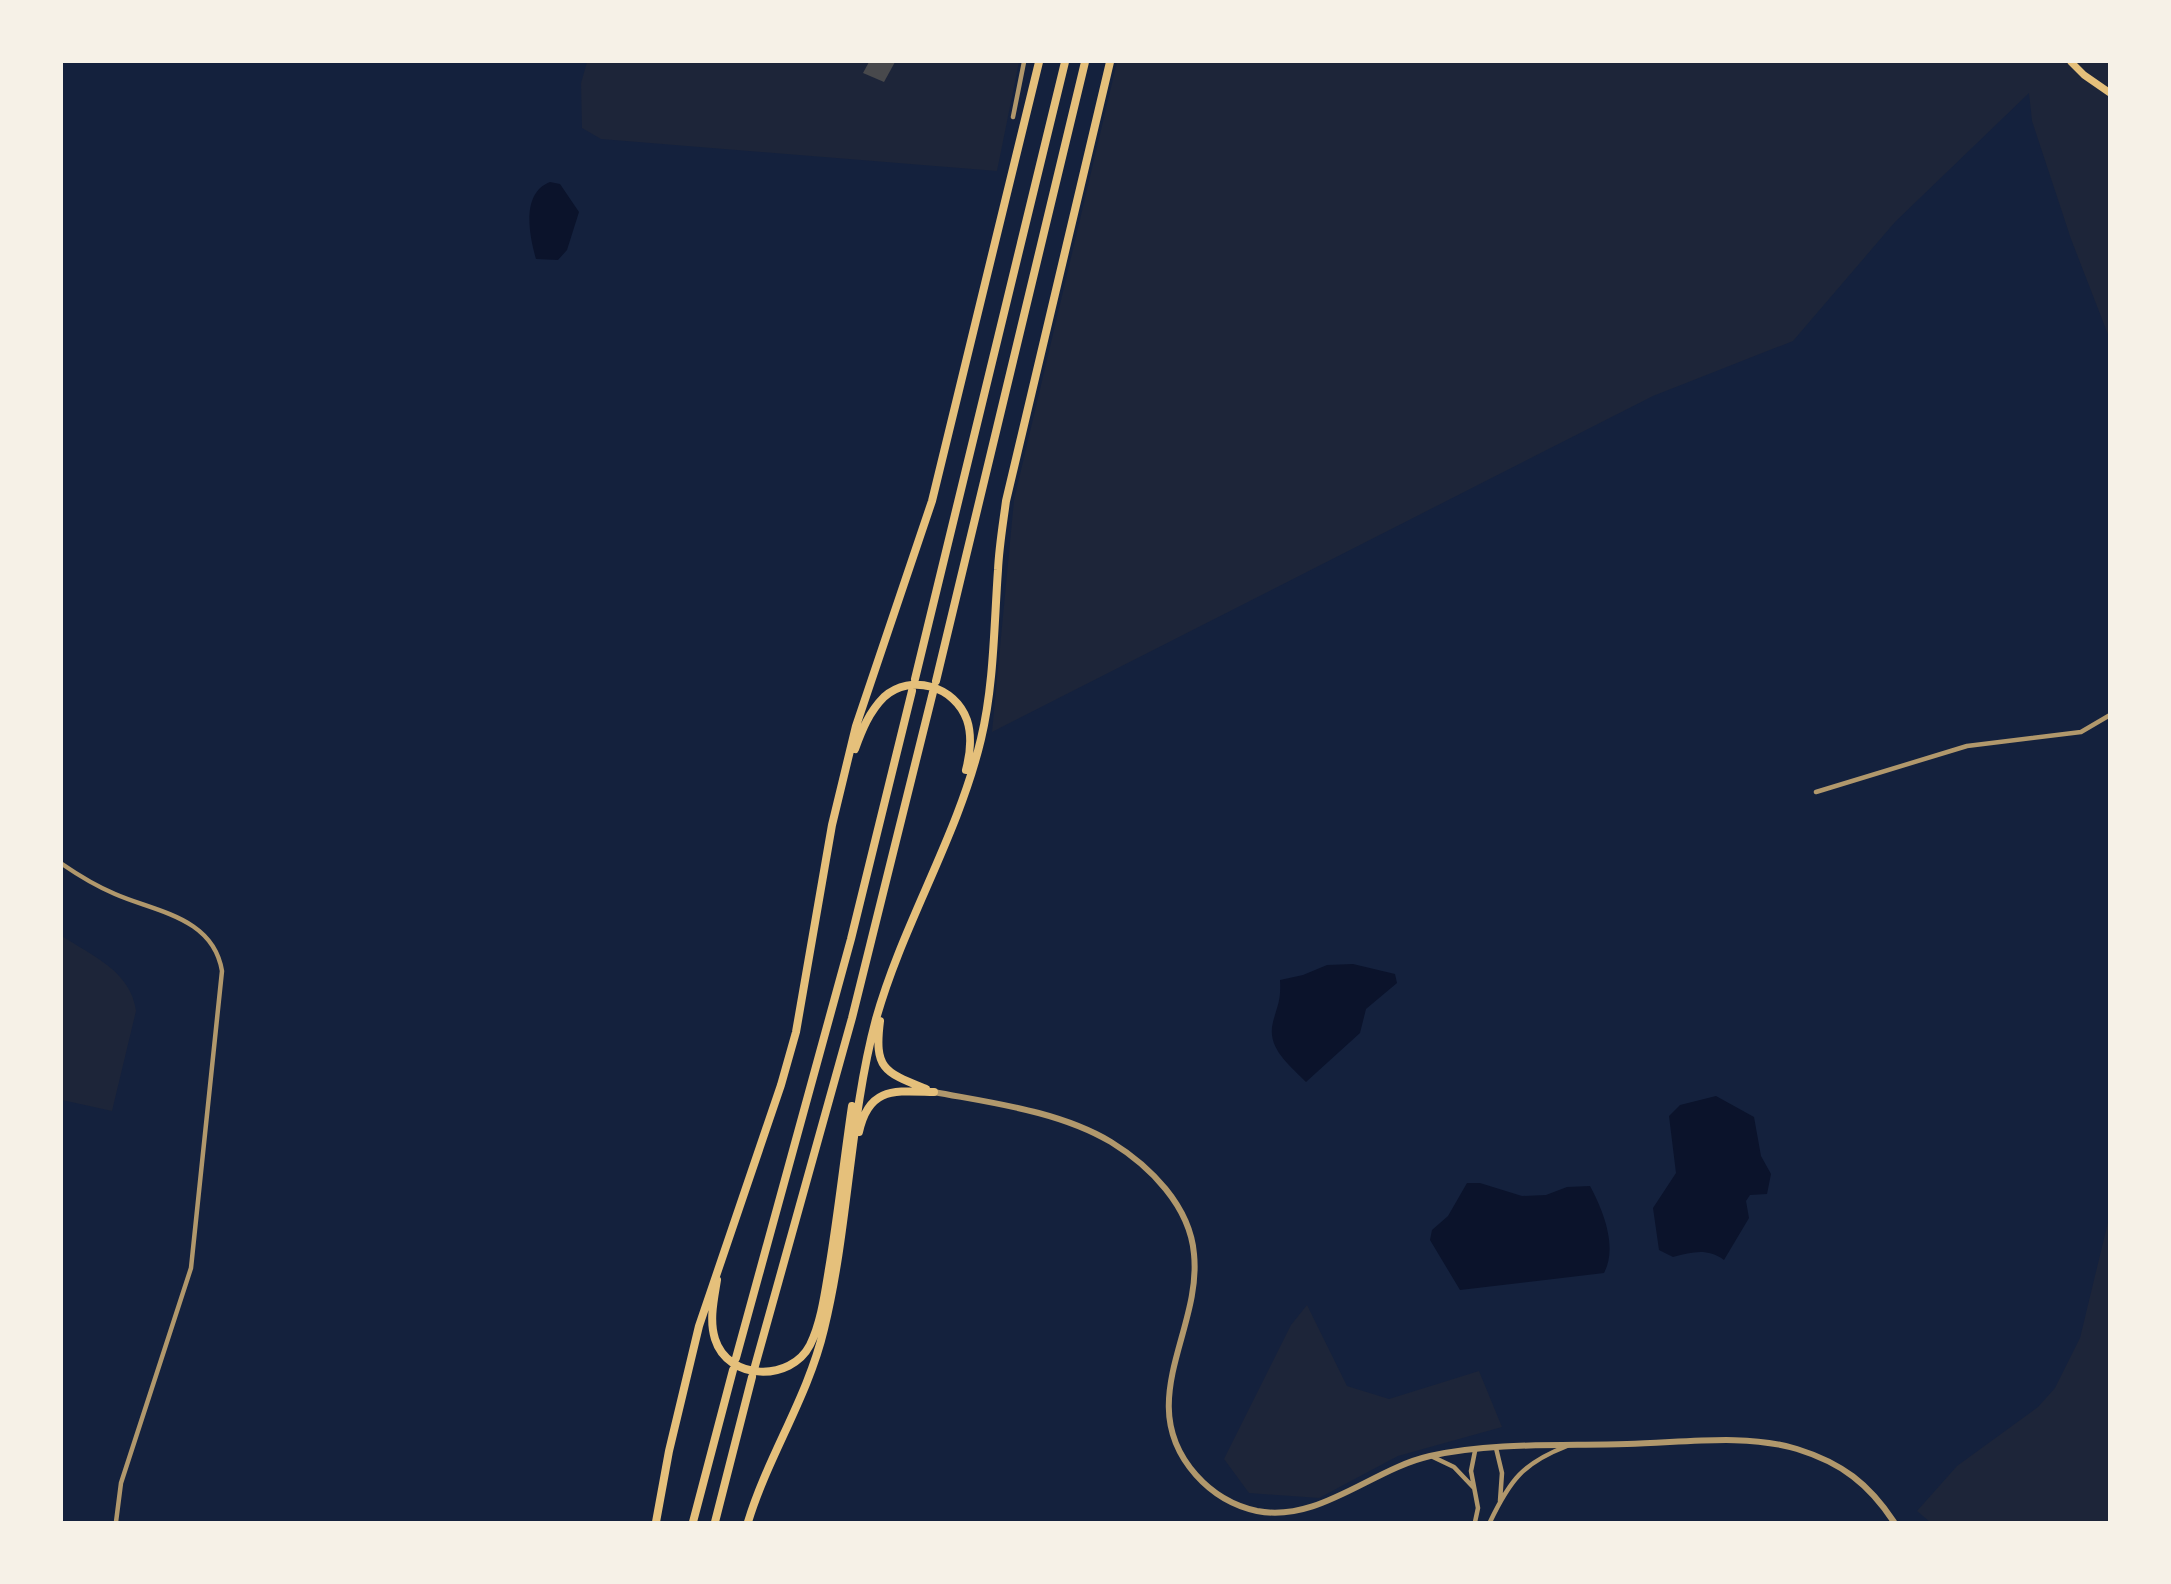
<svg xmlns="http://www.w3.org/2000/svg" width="2171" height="1584" font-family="Ubuntu,sans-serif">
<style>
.green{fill:#1d2539}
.water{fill:#0b132b}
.building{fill:#48494c}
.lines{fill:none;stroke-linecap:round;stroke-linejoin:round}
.minor{stroke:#b1986c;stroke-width:4.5}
.tertiary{stroke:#b1986c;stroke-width:6}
.secondary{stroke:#e5c07b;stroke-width:7}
.motorway{stroke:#e5c07b;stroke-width:8}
</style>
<rect width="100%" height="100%" fill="#14213d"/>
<path class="green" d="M587 62H1019L997 171 601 139 582 128 581 83Z
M1117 62H2109V337L2071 239 2032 121 2029 93 1895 222 1793 341 1653 396 992 732 1014 500Z
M62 936C92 956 131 971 136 1011L112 1111 62 1100Z
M2109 1218V1522H1930L1917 1511 1957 1466 2038 1407 2055 1388 2080 1338Z
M1307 1305 1347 1386 1389 1399 1479 1371 1502 1427 1398 1456 1319 1498 1249 1493 1224 1459 1291 1325Z"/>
<path class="water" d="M550 182 560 184 579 212 567 250 558 260 536 259C529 235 521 193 550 182Z
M1353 964 1395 974 1397 983 1366 1009 1360 1033 1306 1082C1290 1065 1266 1048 1273 1022 1278 1003 1281 1001 1280 980L1303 975 1327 965Z
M1716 1096 1754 1117 1761 1156 1771 1174 1767 1194 1750 1195 1746 1201 1749 1218 1724 1260C1707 1248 1693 1252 1673 1257L1659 1250 1653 1208 1676 1173 1669 1116 1680 1105Z
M1467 1183H1480L1522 1196 1546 1195 1567 1187 1590 1186C1603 1210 1618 1247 1604 1273L1460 1290 1430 1240 1432 1230 1448 1216Z"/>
<path class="building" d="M869 62H895L884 82 863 73Z"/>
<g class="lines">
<path class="minor" d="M1013 117 1024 62
M1816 792 1967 746 2081 732 2110 715
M62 864C78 875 96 886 115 894 156 912 213 917 222 971L191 1268 121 1483 116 1522
M1496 1448 1502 1473 1500 1501
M1475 1451 1471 1471 1478 1508 1475 1522
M1433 1457 1454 1467 1473 1487
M1490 1522C1510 1480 1523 1463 1567 1446"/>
<path class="tertiary" d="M934 1092C992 1103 1059 1111 1111 1142 1150 1166 1190 1206 1194 1254 1202 1331 1132 1403 1196 1475 1212 1493 1234 1506 1257 1511 1319 1523 1372 1469 1430 1456 1494 1442 1562 1446 1627 1444 1682 1443 1744 1433 1797 1449 1842 1463 1869 1484 1894 1522"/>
<path class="secondary" d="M2071 62 2084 75 2110 93"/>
<path class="motorway" d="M915 679 1065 62
M936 681 1085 62
M855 749C862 730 869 712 884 697 911 673 955 686 967 720 972 735 970 755 966 770
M880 1021C874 1069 884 1072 926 1089
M859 1132C869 1086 895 1091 934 1092
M717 1280C714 1299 709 1320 715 1339 728 1381 791 1382 810 1345 821 1323 825 1293 829 1269 838 1215 844 1160 852 1106
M736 1358 851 939 912 691
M755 1366 852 1018 933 692
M656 1522 669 1451 699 1326 781 1085 796 1032 832 825 856 726 932 501 1039 62
M693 1522 733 1370
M715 1522 752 1377
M748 1522C768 1456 808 1397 824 1329 849 1227 849 1120 876 1019 903 923 958 836 981 739 994 685 994 625 998 570 999 547 1003 524 1006 501L1110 62"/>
</g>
<rect width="2171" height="1584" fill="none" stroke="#f6f1e7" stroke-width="126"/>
</svg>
